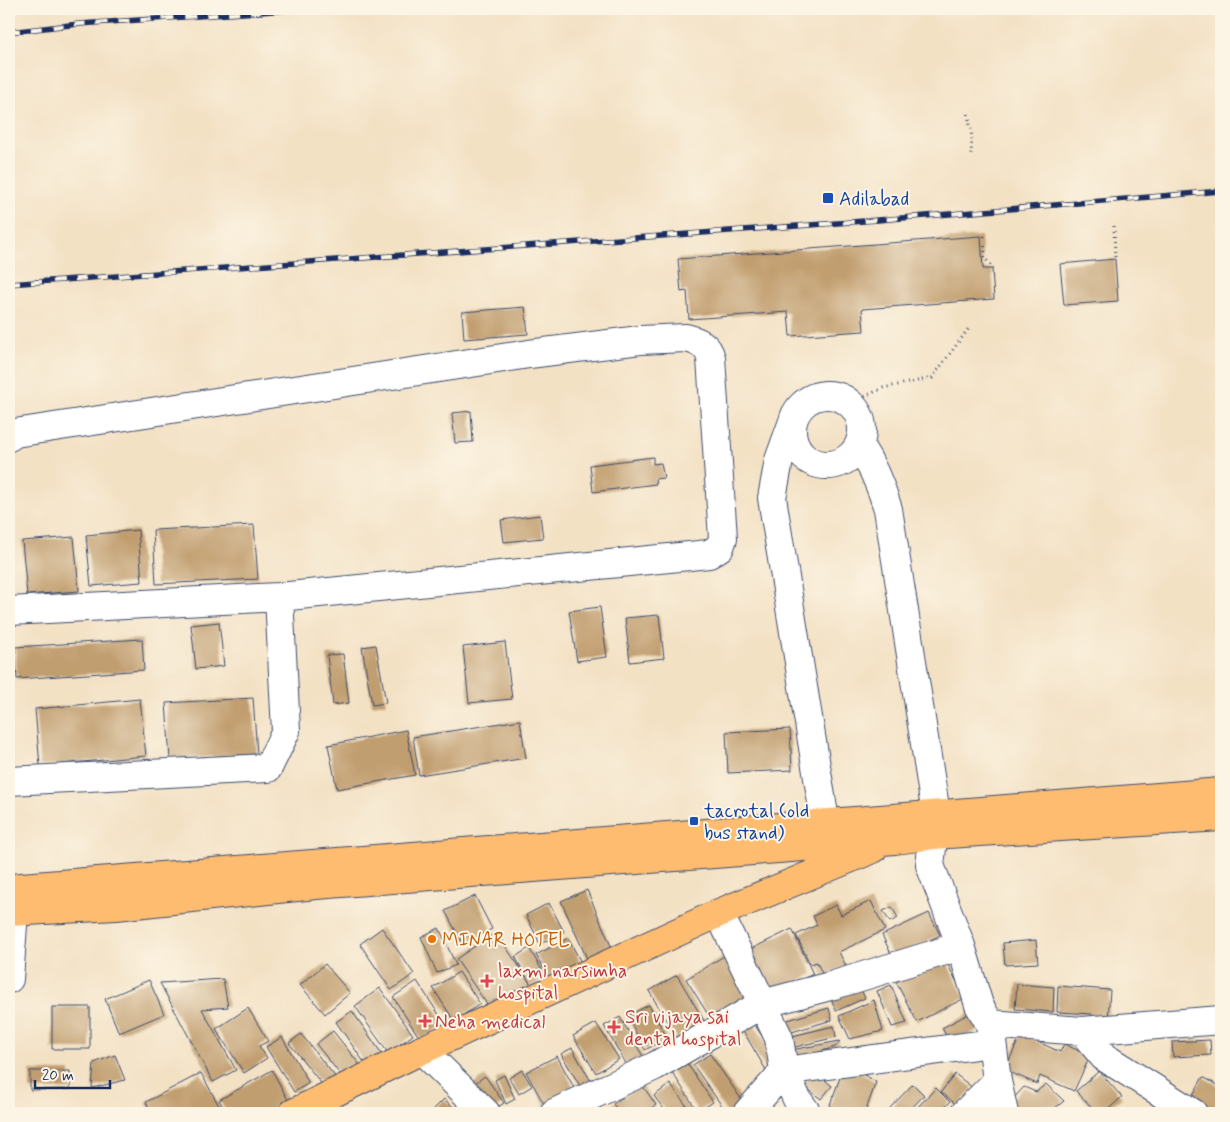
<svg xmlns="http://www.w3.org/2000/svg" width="1230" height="1122" font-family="Mynerve,sans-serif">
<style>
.building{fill:#c19e70}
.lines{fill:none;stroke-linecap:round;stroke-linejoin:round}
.minor-casing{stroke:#3b4a6d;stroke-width:30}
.major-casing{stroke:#3b4a6d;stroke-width:30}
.path{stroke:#3b4a6d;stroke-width:3;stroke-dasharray:1 4;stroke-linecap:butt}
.minor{stroke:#fff;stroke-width:28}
.major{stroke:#febc70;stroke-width:28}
.rail-casing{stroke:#1b2f5e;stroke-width:5.5}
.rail{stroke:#fcf5e5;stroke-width:4;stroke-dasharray:11;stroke-linecap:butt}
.transit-dot{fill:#1a4fb4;stroke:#fcf5e5;stroke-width:2}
.food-dot{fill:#e8710a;stroke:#fcf5e5;stroke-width:2}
.health-dot{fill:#e0444e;stroke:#fcf5e5;stroke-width:2}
.labels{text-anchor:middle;stroke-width:4;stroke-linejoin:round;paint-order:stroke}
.transit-label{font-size:19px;fill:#164399;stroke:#fcf5e5;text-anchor:start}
.food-label{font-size:19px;fill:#c56008;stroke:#fcf5e5;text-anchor:start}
.health-label{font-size:19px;fill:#be3a42;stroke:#fcf5e5;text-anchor:start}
</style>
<rect width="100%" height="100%" fill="#fcf5e5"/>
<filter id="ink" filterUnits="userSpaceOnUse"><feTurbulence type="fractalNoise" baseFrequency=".02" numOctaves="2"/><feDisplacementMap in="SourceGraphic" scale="10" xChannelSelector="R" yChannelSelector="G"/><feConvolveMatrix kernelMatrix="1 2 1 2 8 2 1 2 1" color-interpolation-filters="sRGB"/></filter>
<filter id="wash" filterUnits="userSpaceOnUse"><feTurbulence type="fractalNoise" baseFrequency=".0096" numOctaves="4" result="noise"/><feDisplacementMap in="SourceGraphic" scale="20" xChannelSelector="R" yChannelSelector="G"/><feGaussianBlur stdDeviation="1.12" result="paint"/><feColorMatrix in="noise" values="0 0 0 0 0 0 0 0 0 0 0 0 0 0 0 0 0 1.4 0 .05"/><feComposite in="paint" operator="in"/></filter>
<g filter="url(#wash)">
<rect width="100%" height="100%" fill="#f3e1c4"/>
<g id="blocks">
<path class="building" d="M981 236 983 269H992L994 299 862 309 864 331 790 336 788 312 689 319 687 291 681 292 678 259Z
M1115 259 1118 301 1064 305 1060 264Z
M525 307 528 334 464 339 462 312Z
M471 411 473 442 455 443 452 413Z
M653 457V464L661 463 664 478 655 479 656 484 593 492 590 465Z
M540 515 543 538 504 542 501 520Z
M254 525 258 579 156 584 153 530Z
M138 530 142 582 91 586 86 535Z
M74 537 79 591 27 595 22 541Z
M600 607 607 657 577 661 569 611Z
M659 615 664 658 630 662 625 618Z
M219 622 224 666 196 669 191 625Z
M142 639 144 670 17 679 15 647Z
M505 642 512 699 469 703 463 647Z
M376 645 386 703 372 705 362 647Z
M343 654 349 703 333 705 327 655Z
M253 698 257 754 170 759 166 703Z
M140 699 146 756 40 766 35 709Z
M520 720 526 758 419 775 413 737Z
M790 729 792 770 728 773 726 732Z
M406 730 415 775 337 789 328 745Z
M587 890 614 953 589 963 561 901Z
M475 896 492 929 463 944 445 911Z
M871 901 885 930 839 952 846 966 823 976 817 962 810 964 796 935 817 925 813 916 836 905 841 915Z
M549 903 564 932 540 944 526 915Z
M892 907 898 918 890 922 883 911Z
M929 913 940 935 893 958 882 935Z
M382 928 414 974 391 990 360 944Z
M439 928 456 965 437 973 421 937Z
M792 929 813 974 766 996 745 952Z
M496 932 530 983 515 957 529 948 546 977 493 1013 456 959Z
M568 938 583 966 552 983 536 955Z
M1036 940 1038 963 1005 965 1003 943Z
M729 953 749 996 712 1021 686 979Z
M944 957 965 998 917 1022 896 982Z
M325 964 350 993 325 1014 300 985Z
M459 972 480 1004 454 1021 433 988Z
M677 975 707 1026 679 1042 649 991Z
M223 979 228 1007 202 1009 236 1070 213 1082 160 983Z
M149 980 164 1014 119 1033 105 999Z
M417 981 445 1024 421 1040 393 997Z
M857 981 865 998 836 1011 829 994Z
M1017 984 1054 987 1053 1012 1015 1009Z
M891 985 907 1023 892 1027 877 991Z
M1058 986 1110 990 1108 1020 1092 1019V1014L1057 1012Z
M380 988 413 1035 388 1053 355 1006Z
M874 1000 883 1031 850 1039 839 1016Z
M649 1005 667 1038 645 1050 627 1016Z
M52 1007H90V1049H52Z
M248 1008 268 1041 259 1046 267 1058 244 1073 216 1029Z
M829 1008 832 1020 785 1034 781 1022Z
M352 1011 382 1054 366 1065 336 1022Z
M972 1012 981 1028 951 1045 942 1028Z
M620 1017 644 1058 628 1067 604 1026Z
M752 1021 776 1057 766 1070 739 1024Z
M596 1023 619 1059 596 1073 573 1036Z
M834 1026 836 1037 791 1048 788 1037Z
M333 1031 360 1065 343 1078 316 1044Z
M301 1034 341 1084 329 1093 289 1043Z
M1021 1034 1060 1052 1064 1044 1090 1056 1074 1091 1040 1076 1037 1084 1005 1070Z
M282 1037 309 1083 294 1092 266 1047Z
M1210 1040 1211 1055 1173 1057 1172 1042Z
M840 1041 835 1047 796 1059 791 1050Z
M572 1048 596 1090 586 1096 561 1054Z
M710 1054 744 1103 728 1113H727L693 1065Z
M115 1055 125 1080 92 1088 94 1063Z
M557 1056 579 1097 549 1113 526 1072Z
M682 1056 713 1102 698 1112 668 1066Z
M845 1064 876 1082 865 1113H827Z
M272 1070 289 1102 269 1113H227L219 1100Z
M522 1070 532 1086 519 1094 509 1078Z
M30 1071H70V1089L30 1090Z
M814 1071 832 1086 821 1099 803 1085Z
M1099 1071 1122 1097 1104 1113H1097L1076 1091Z
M201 1073 223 1113H151L146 1102Z
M955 1074 973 1088 958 1106 941 1092Z
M504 1075 515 1099 506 1104 495 1080Z
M485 1076 504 1103 490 1112 471 1086Z
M1203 1077 1221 1087V1113H1215L1190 1100Z
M670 1084 692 1113H667L654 1096Z
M913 1084 924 1095 907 1113H895L890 1108Z
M1046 1084 1064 1101 1049 1113H1012L1009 1103 1024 1087 1036 1092Z
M642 1085 656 1105 643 1113H620L613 1104Z
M936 1088 950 1102 939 1113H912Z
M444 1099 458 1112 457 1113H430Z
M595 1100 604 1113H579Z"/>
</g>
</g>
<g filter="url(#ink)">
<use href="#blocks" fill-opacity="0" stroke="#3b4a6d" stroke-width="1"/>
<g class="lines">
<defs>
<path id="minor" d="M792 430a35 35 0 1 1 70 0a35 35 0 1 1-70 0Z
M792 424 779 460 772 498 829 845
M9 437 15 433 529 354 640 340 686 338C698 341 708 345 711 358L723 538 720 547 709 554 279 597 9 611
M859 445C873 466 881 486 888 509L936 814 930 865 961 946 979 1005 990 1024 997 1081 1004 1113
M9 781 268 768 286 731 279 597
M719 913 779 1038 784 1071 797 1099 807 1113
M9 979 14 912V888
M990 1024 1082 1031 1221 1020
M1082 1031 1104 1057 1193 1113
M422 1050 486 1113
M554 1113 655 1066 762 1004 834 985 961 946
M747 1113 784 1071 992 1043
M965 1113 997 1081"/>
<path id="major" d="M9 888 1221 792
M9 912 116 906 316 885 895 840 933 835 1221 817
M293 1113 422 1050 719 913 873 849"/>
</defs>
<use href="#minor" class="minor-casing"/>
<use href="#major" class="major-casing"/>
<path class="path" d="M968 114 972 137 971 155
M1114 226 1115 259
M984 236 985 258 993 269
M851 403 883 388 932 378 969 328"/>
<use href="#minor" class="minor"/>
<use href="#major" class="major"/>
<defs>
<path id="rail" d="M9 32 79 24 304 9
M9 284 878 220 1221 191"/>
</defs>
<use href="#rail" class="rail-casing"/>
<use href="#rail" class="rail"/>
</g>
</g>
<g class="transit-dot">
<rect x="822" y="192" width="12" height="12" rx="2.5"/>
<rect x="689" y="816" width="10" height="10" rx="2.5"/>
</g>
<circle class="food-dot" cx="432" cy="939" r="5"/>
<g class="health-dot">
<path d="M484.5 973.5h5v5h5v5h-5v5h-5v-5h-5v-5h5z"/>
<path d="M422.5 1013.5h5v5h5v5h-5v5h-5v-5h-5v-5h5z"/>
<path d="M611.5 1019.5h5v5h5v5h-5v5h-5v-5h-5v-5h5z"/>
</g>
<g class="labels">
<g class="transit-label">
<text x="839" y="205">Adilabad</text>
<text x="704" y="817">tacrotal (old<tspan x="704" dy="22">bus stand)</tspan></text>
</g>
<g class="food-label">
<text x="442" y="946">MINAR HOTEL</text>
</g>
<g class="health-label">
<text x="498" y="977">laxmi narsimha<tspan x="498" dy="22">hospital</tspan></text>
<text x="625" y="1023">Sri vijaya sai<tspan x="625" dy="22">dental hospital</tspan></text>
<text x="435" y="1028">Neha medical</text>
</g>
</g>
<rect width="1230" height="1122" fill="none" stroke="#fcf5e5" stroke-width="30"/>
<path d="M35 1080v8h75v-8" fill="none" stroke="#1b2f5e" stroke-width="2.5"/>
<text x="42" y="1080" font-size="15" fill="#1b2f5e" stroke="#fcf5e5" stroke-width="4" paint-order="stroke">20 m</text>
</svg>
